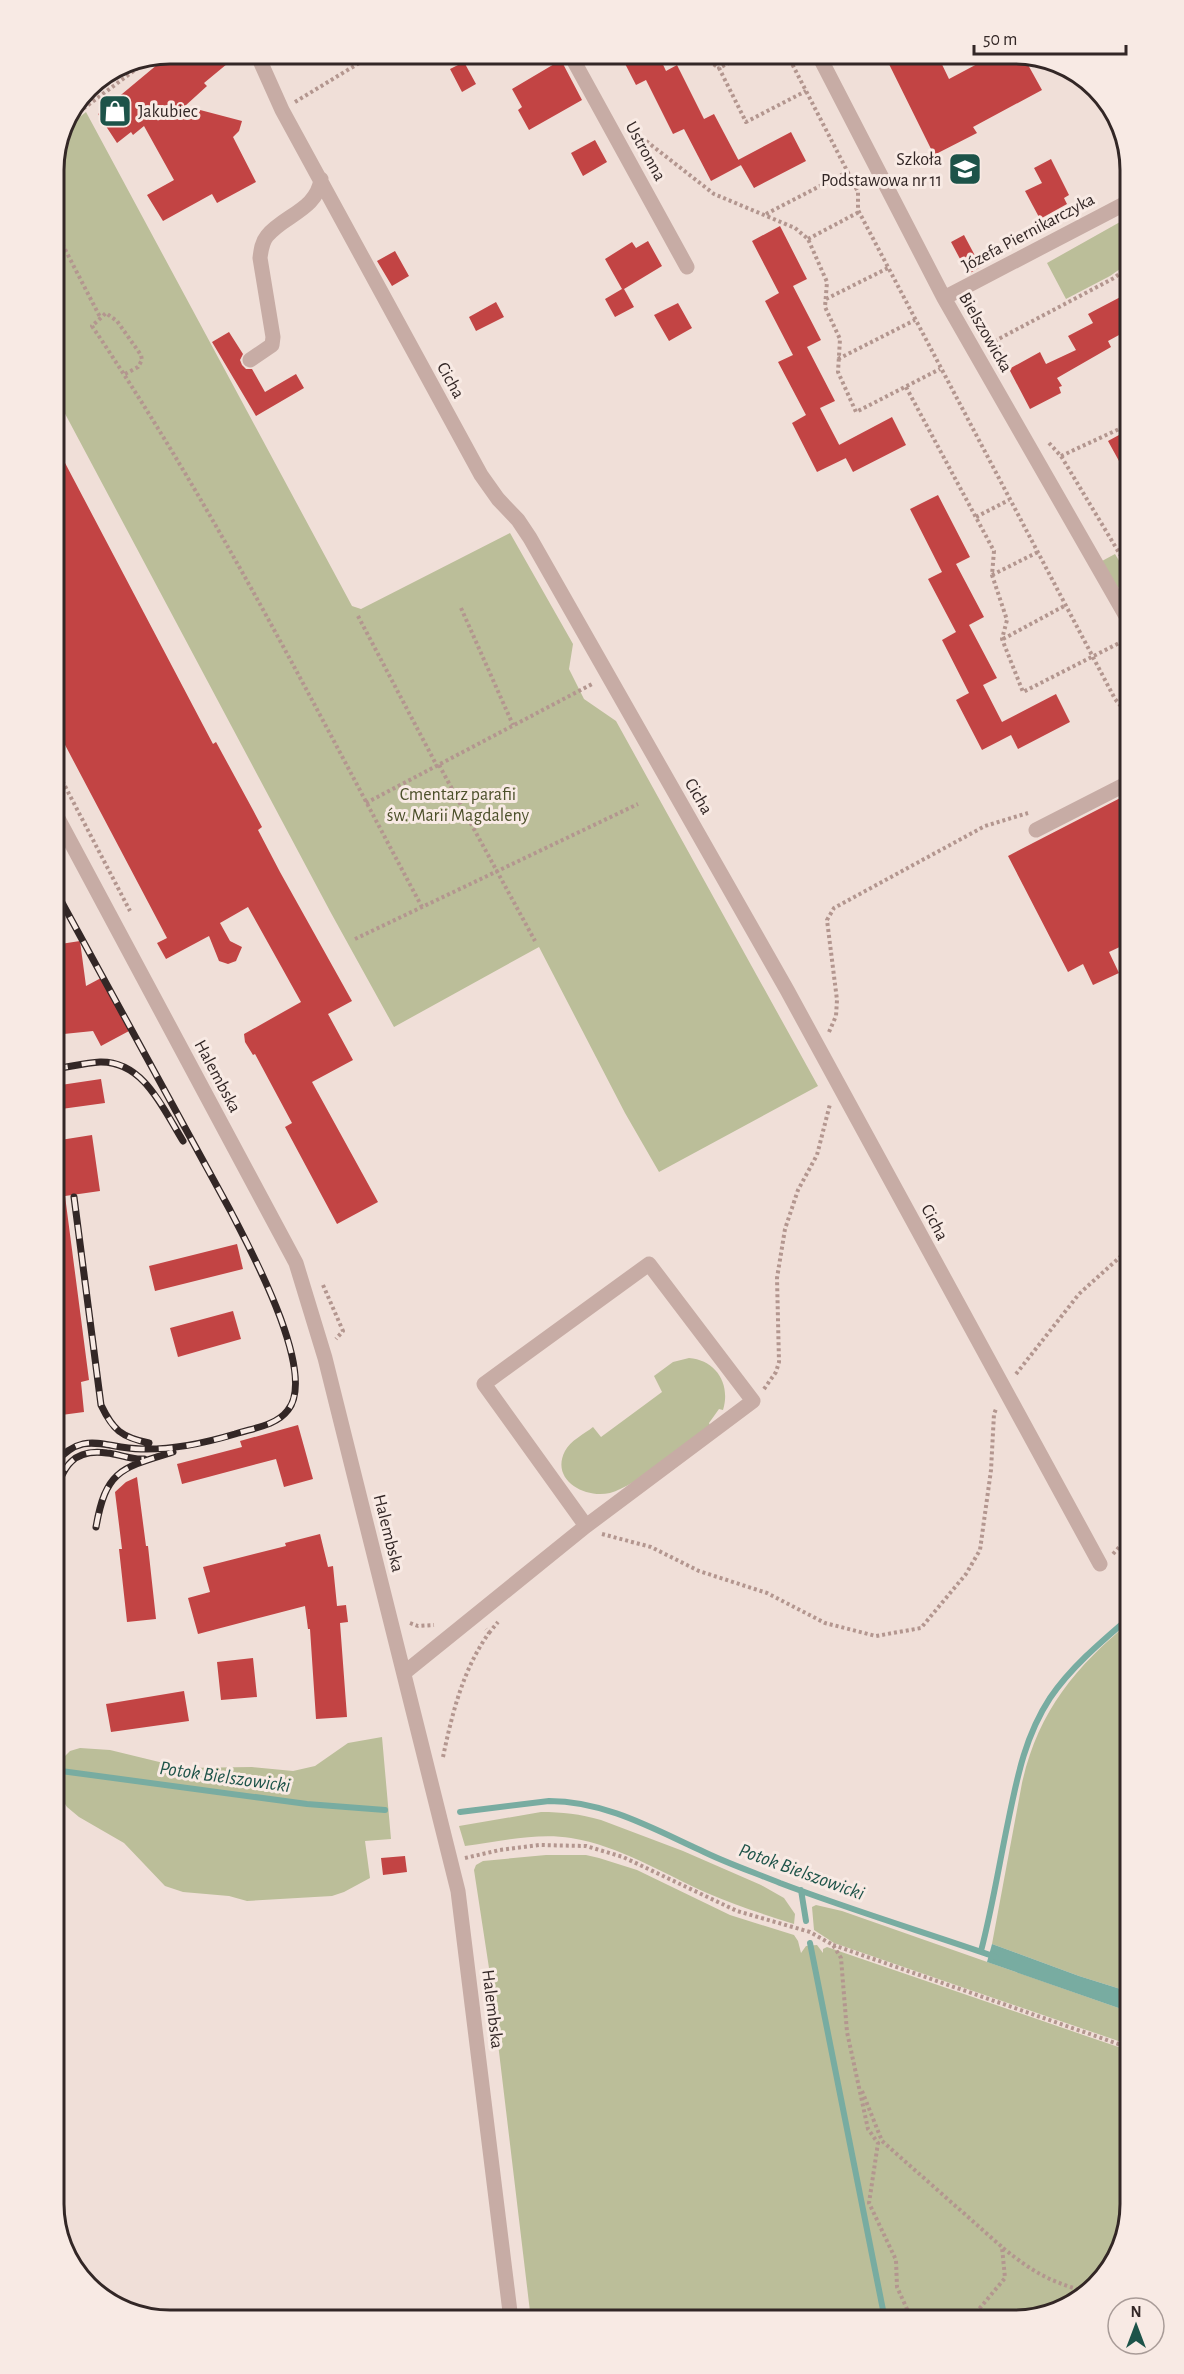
<svg xmlns="http://www.w3.org/2000/svg" width="1184" height="2374" font-family="'Alegreya Sans',sans-serif">
<style>
.green{fill:#bbbe99}
.water{fill:#78aca1}
.lines{fill:none;stroke-linecap:round;stroke-linejoin:round}
.stream{stroke:#78aca1;stroke-width:6}
.building{fill:#c24444}
.path{stroke:#b3968f;stroke-width:4;stroke-dasharray:3 3;stroke-linecap:butt}
.minor{stroke:#c7aca5;stroke-width:15}
.rail-casing{stroke:#332726;stroke-width:7}
.rail{stroke:#f8eae4;stroke-width:4.5;stroke-dasharray:14;stroke-linecap:butt}
.labels{text-anchor:middle;stroke-width:6;stroke-linejoin:round;paint-order:stroke}
.poi-label{font-size:18px;fill:#332726;stroke:#f8eae4;text-anchor:start}
.street-label{font-size:18px;fill:#332726;stroke:#f8eae4}
.park-label{font-size:18px;fill:#4c502a;stroke:#f8eae4}
.water-label{font-size:20px;font-style:italic;fill:#1d5349;stroke:#f8eae4}
.rim{fill:none;stroke:#332726;stroke-width:3}
</style>
<rect width="100%" height="100%" fill="#f0dfd8"/>
<path class="green" d="M86 112 352 606 361 609 510 533 573 644 569 669 584 699 616 721 818 1086 659 1172 625 1113 539 947 394 1027 331 913 54 393V163L62 131Z
M1120 222 1127 224 1130 229V262L1110 276 1066 299 1047 263Z
M1115 554 1130 579 1118 588 1102 561Z
M689 1358C716 1360 731 1384 723 1410L719 1409 709 1423 710 1426C685 1444 638 1485 610 1493 585 1499 550 1480 565 1451 570 1441 584 1434 593 1427L601 1437 662 1392 654 1376 673 1362Z
M1130 1622V1992L1079 1976 992 1944 1022 1783C1038 1712 1075 1667 1130 1622Z
M382 1737 391 1839 365 1841 370 1878 344 1892 332 1896 247 1901 229 1896 183 1892 165 1886 124 1843 79 1817 67 1807 59 1795 63 1758 70 1751 80 1748 110 1750 184 1768 252 1767 293 1771 315 1766 348 1743Z
M541 1812C562 1812 580 1814 601 1820L683 1851 761 1885 784 1898 795 1914 794 1924C765 1915 735 1905 707 1893 662 1873 620 1846 571 1838 537 1832 499 1842 465 1846L459 1826Z
M546 1855H586L599 1858 637 1870 730 1915 794 1935 798 1941 801 1953 806 1946 817 1945 823 1953V1949L827 1947 1130 2051V2204L1110 2269 1058 2311 1014 2320H531L489 1968 474 1870 476 1865 483 1861Z
M816 1905 842 1911 1130 2012V2045L834 1943 814 1930 812 1907Z"/>
<path class="water" d="M992 1944 1079 1976 1130 1992V2012L987 1962Z"/>
<g class="lines">
<path class="stream" d="M61 1771 307 1804 385 1810
M460 1812 549 1801C604 1801 652 1828 700 1850 726 1863 753 1872 780 1883 851 1910 924 1932 996 1957
M801 1890 806 1921
M810 1943 885 2320
M981 1951C992 1909 999 1865 1008 1822 1017 1778 1025 1736 1050 1698 1071 1667 1102 1641 1130 1617"/>
</g>
<path class="building" d="M170 54H239L204 83 207 86 185 106 242 121 239 131 233 137 256 182 217 203 212 194 163 221 147 195 174 180 144 126 133 135 131 132 117 143 98 114Z
M620 54H658L666 71 677 65 704 119 714 114 741 165 711 181 684 129 673 134 646 80 636 85Z
M884 54H937L949 79 996 54H1022L1042 90 973 127 977 133 934 155Z
M561 60 582 100 529 130 518 110 522 107 512 89Z
M464 62 476 84 462 92 450 69Z
M791 132 806 161 754 188 738 160Z
M595 140 607 162 583 176 571 153Z
M1051 159 1069 195 1064 198 1067 204 1040 219 1025 191 1042 183 1034 168Z
M780 226 807 279 793 286 821 340 807 347 835 401 820 408 846 458 817 472 792 423 806 415 778 362 793 355 765 301 779 293 752 241Z
M964 235 981 267 968 274 951 242Z
M648 241 662 266 624 289 634 307 615 317 605 299 622 289 605 259 632 242 636 248Z
M395 251 409 276 392 286 377 261Z
M1130 292V329L1108 341 1111 347 1057 378 1062 386 1059 387 1061 393 1030 409 1009 369 1040 352 1046 364 1076 350 1068 336 1093 323 1088 314Z
M496 302 504 317 476 331 469 317Z
M678 303 692 328 669 341 654 315Z
M229 332 243 354 240 360 242 365 246 369H252L265 392 296 374 304 388 256 416 212 342Z
M892 417 906 445 853 472 839 445Z
M1130 429V481L1108 441Z
M54 442 213 744 216 742 253 810 262 827 258 830 280 872 352 1001 328 1014 353 1060 312 1082 378 1202 337 1224 285 1127 292 1123 255 1054 253 1055 245 1042 244 1034 301 1002 248 907 220 923 230 941 242 947 236 961 228 964 219 961 209 936 166 959 157 943 167 938 54 724Z
M938 495 970 557 956 564 984 617 969 625 997 678 983 685 1002 722 1056 694 1070 722 1018 749 1011 735 982 750 956 700 969 693 942 640 956 632 928 579 942 572 910 509Z
M1130 793V945H1124L1109 952 1119 973 1093 985 1083 964 1068 972 1008 856Z
M80 941 86 986 101 978 129 1031 101 1046 93 1031 54 1035V945Z
M101 1079 105 1103 54 1110V1086Z
M92 1135 100 1191 65 1196 89 1380 81 1382 84 1412 54 1416V1141Z
M237 1244 243 1269 155 1291 149 1266Z
M233 1311 241 1339 178 1357 170 1328Z
M298 1425 313 1479 284 1487 276 1459 182 1484 177 1464 242 1447 240 1441Z
M137 1477 146 1546H148L156 1619 127 1622 119 1549H122L115 1492 126 1482Z
M320 1534 328 1567 333 1566 337 1606 346 1605 348 1622 340 1623 347 1717 316 1719 310 1629H308L305 1606 198 1634 188 1598 210 1592 203 1567 286 1546 285 1543Z
M253 1658 257 1697 221 1700 217 1662Z
M184 1691 189 1721 111 1732 106 1704Z
M405 1856 407 1872 383 1875 381 1858Z"/>
<g class="lines">
<path class="path" d="M699 54 719 68
M746 54 719 68 746 122 806 91
M787 54 858 192V210L1115 699 1130 717
M295 102 374 54
M64 123 151 58
M632 130 714 194 795 228 808 239 827 282 825 307 840 339 838 372 856 412 940 369
M766 214 847 172
M54 228 100 317
M808 239 859 212
M826 299 888 268
M989 344 1114 278 1130 266
M838 359 915 320
M125 374 138 367 142 360 141 355 117 321 106 313 92 326C217 511 317 711 422 907
M906 387 994 551 992 575 1007 620 1002 639 1023 692 1127 639
M1049 443 1061 456 1130 571
M1061 456 1130 424
M976 517 1009 500
M992 575 1038 552
M461 608 513 725
M358 616 437 766
M1003 639 1066 605
M54 765 130 911
M439 765 535 941
M366 803 594 683
M355 939 638 804
M829 1032 836 1016 837 1000 827 920 834 908 985 826 1028 813
M323 1285 343 1331 336 1339
M1016 1374 1079 1294 1130 1248
M764 1389 776 1372 779 1362 777 1278 785 1229 798 1190 817 1155 830 1104
M602 1534 651 1547 699 1571 767 1593 825 1623 876 1636 921 1628 966 1574 980 1550 991 1470 994 1414 996 1409
M1113 1554 1130 1535
M410 1623 418 1626 434 1625
M489 1633 498 1622
M443 1757C452 1714 463 1669 489 1633L486 1629
M465 1858 500 1850 539 1845 586 1846 623 1857 737 1911 810 1932 833 1945 841 1958 847 2032 868 2129 878 2143 869 2203 896 2260 897 2287 912 2320
M833 1945 1130 2048
M862 2091 882 2141 1002 2247 1005 2278 970 2320
M1003 2248C1033 2272 1047 2280 1083 2291"/>
<path class="minor" d="M257 54 282 110 481 475 498 499 518 520 530 538 787 990 1100 1564
M570 54 687 267
M818 54 944 298 1130 623
M944 298 1130 201
M250 360 272 345 273 337 260 258C261 250 262 242 267 236 284 215 317 210 321 179
M54 811 296 1263 325 1358 458 1891 511 2320
M1036 830 1130 782
M404 1673 586 1526 753 1401 649 1264 484 1384 586 1526"/>
<defs>
<path id="rail" d="M54 1069C69 1067 85 1063 100 1062 144 1061 163 1109 183 1141
M74 1197 101 1405C113 1430 121 1437 149 1443
M54 1464C84 1429 102 1448 141 1449 174 1450 205 1443 235 1434 253 1428 276 1426 288 1410 318 1373 249 1247 230 1210L54 888
M54 1496C63 1467 73 1448 107 1453 119 1454 131 1460 144 1459
M96 1527C106 1470 121 1468 173 1452"/>
</defs>
<use href="#rail" class="rail-casing"/>
<use href="#rail" class="rail"/>
</g>
<defs>
<symbol id="shop-square" viewBox="-11 -11 22 22"><rect x="-9" y="-9" width="18" height="18" rx="4" fill="#1d5349" stroke="#f8eae4"/><path d="M-5-2.5h2.3a2.7 3.5 0 0 1 5.4 0H5L5.5 6h-11ZM-1.5-2.5h3a1.5 2.3 0 0 0-3 0Z" fill="#fff"/></symbol>
<symbol id="school-square" viewBox="-11 -11 22 22"><rect x="-9" y="-9" width="18" height="18" rx="4" fill="#1d5349" stroke="#f8eae4"/><path d="M0-5L7-2L0 1L-7-2ZM-4 1L0 2.5L4 1V4Q0 6-4 4Z" fill="#fff"/></symbol>
</defs>
<g fill-rule="evenodd">
<use href="#shop-square" x="96" y="92" width="38" height="38"/>
<use href="#school-square" x="946" y="150" width="38" height="38"/>
</g>
<g class="labels">
<g class="poi-label">
<text x="138" y="117">Jakubiec</text>
<text x="942" y="165" text-anchor="end">Szkoła<tspan x="942" dy="21">Podstawowa nr 11</tspan></text>
</g>
<g class="street-label">
<text transform="translate(646 151) rotate(61)" y="6">Ustronna</text>
<text transform="translate(1028 232) rotate(-28)" y="6">Józefa Piernikarczyka</text>
<text transform="translate(986 332) rotate(60)" y="6">Bielszowicka</text>
<text transform="translate(451 380) rotate(61)" y="6">Cicha</text>
<text transform="translate(699 796) rotate(60)" y="6">Cicha</text>
<text transform="translate(218 1076) rotate(62)" y="6">Halembska</text>
<text transform="translate(935 1222) rotate(62)" y="6">Cicha</text>
<text transform="translate(389 1533) rotate(76)" y="6">Halembska</text>
<text transform="translate(493 2009) rotate(83)" y="6">Halembska</text>
</g>
<g class="park-label">
<text x="458" y="800">Cmentarz parafii<tspan x="458" dy="21">św. Marii Magdaleny</tspan></text>
</g>
<g class="water-label">
<text transform="translate(225 1776) rotate(8)" y="7">Potok Bielszowicki</text>
<text transform="translate(802 1871) rotate(20)" y="7">Potok Bielszowicki</text>
</g>
</g>
<path d="M0 0H1184V2374H0ZM170 64H1014A106 106 0 0 1 1120 170V2204A106 106 0 0 1 1014 2310H170A106 106 0 0 1 64 2204V170A106 106 0 0 1 170 64Z" fill="#f8eae4" fill-rule="evenodd"/>
<path class="rim" d="M170 64H1014A106 106 0 0 1 1120 170V2204A106 106 0 0 1 1014 2310H170A106 106 0 0 1 64 2204V170A106 106 0 0 1 170 64Z"/>
<g transform="translate(1136 2326)"><circle r="28" fill="#f8eae4" stroke="#a99c98" stroke-width="1.5"/>
<path d="M0-4.5L10 22L0 15L-10 22Z" fill="#1d5349"/>
<text y="-9" font-size="16" font-weight="bold" text-anchor="middle" fill="#332726">N</text>
</g>
<path d="M974 45v9h152v-9" fill="none" stroke="#332726" stroke-width="3"/>
<text x="983" y="45" font-size="18" fill="#332726" stroke="#f8eae4" stroke-width="4.5" paint-order="stroke">50 m</text>
</svg>
